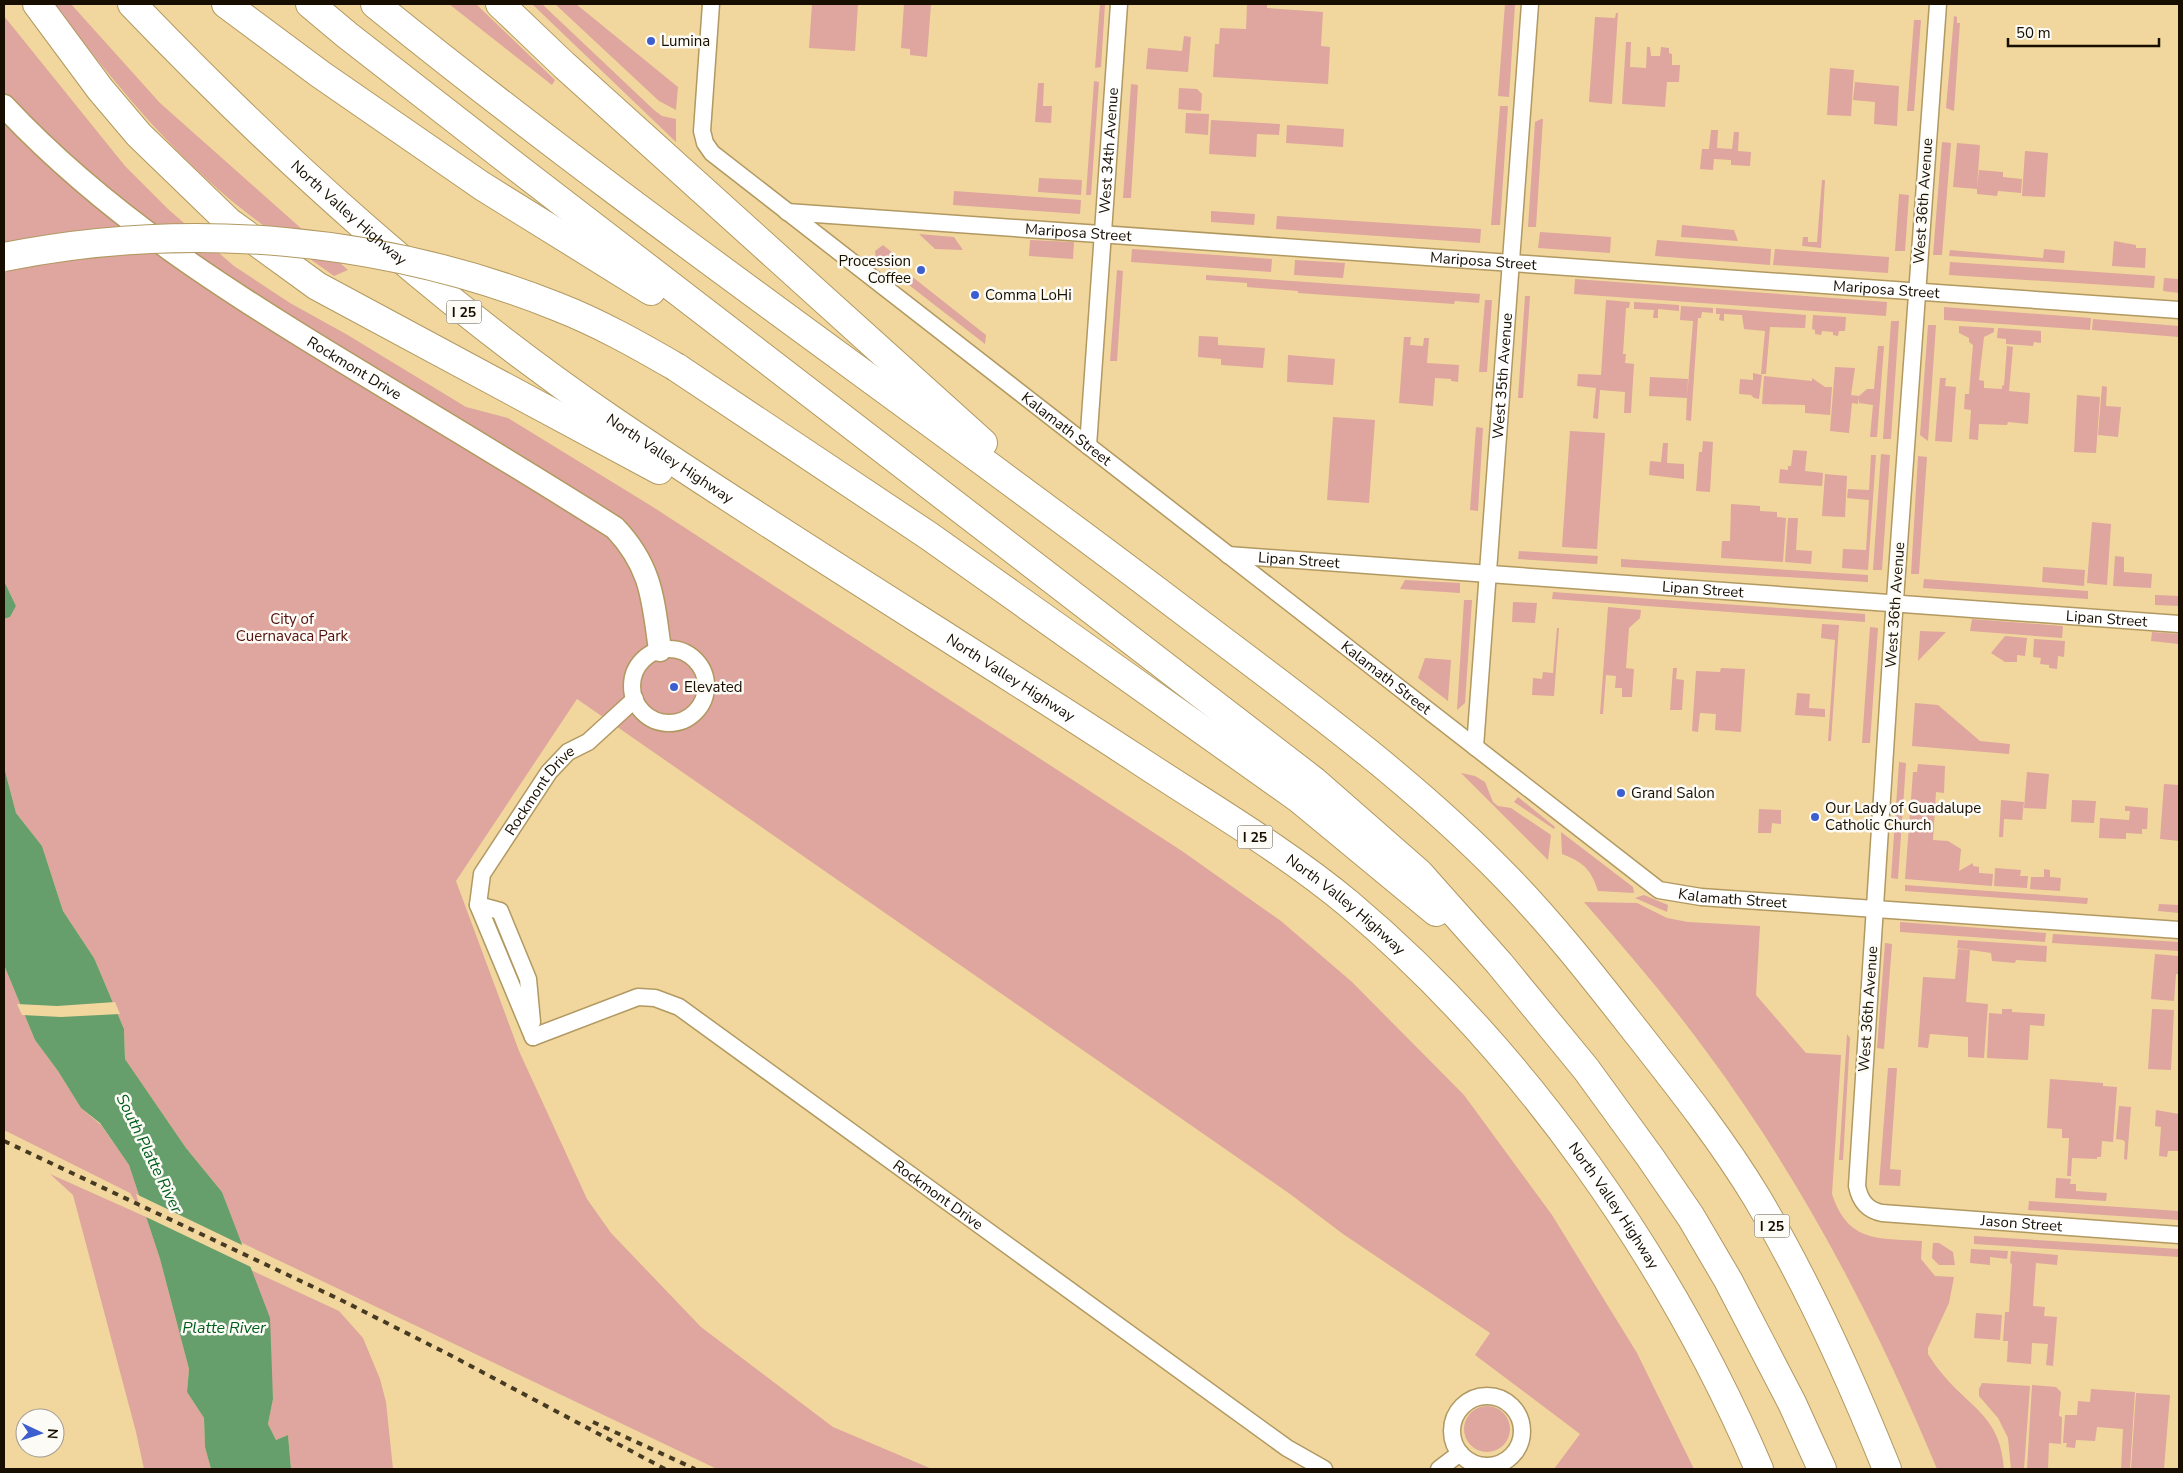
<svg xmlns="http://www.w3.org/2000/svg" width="2183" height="1473" font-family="'Nunito Sans',sans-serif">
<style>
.green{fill:#dea69e}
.water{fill:#669e6c}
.pier{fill:#f1d79d}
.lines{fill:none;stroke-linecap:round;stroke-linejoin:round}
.street-casing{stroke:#b19961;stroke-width:19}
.secondary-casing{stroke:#b19961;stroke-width:25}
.highway-casing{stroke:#b19961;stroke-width:30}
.street{stroke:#fff;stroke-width:16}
.secondary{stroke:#fff;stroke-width:22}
.highway{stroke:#fff;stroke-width:28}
.rail{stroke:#473a23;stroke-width:4;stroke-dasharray:6 6;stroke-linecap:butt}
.highway-bridge-casing{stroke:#b19961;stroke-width:30;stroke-linecap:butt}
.highway-bridge{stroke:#fff;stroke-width:28}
.poi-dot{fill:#3c5ecf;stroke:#fdfbf5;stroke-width:2}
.labels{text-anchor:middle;stroke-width:5;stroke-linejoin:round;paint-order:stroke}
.shield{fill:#fdfbf5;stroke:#5c554a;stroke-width:1}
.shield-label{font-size:14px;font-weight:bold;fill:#170e00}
.poi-label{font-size:15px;fill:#170e00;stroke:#fdfbf5;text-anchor:start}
.street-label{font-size:15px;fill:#170e00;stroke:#fdfbf5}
.park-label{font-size:15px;fill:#530f0d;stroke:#fdfbf5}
.water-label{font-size:16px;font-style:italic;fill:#005e1f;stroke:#fdfbf5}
</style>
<rect width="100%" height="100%" fill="#f1d79d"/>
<path class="green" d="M54 4H71L160 103 348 270 334 276C305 255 275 235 247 213 172 155 111 79 54 4Z
M449 4H476L555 80 552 85Z
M532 4H542L654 110 662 116 676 119V142Z
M555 4H576L678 87 676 110 659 101Z
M812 4H858L855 51 809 48Z
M904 4H931L927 57 910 55V49L901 48Z
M1100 4H1105L1101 67 1095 68Z
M1247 4H1267V8L1323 12 1321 46 1330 47 1328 84 1213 77 1215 44H1219L1220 28 1246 29Z
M1505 4H1515L1509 97 1498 96Z
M1616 13H1618L1612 104 1589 102 1595 17 1615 18Z
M4 16 125 166 169 210 234 266 290 303 346 334 466 407 508 418 653 507 1182 851 1281 921 1352 982 1464 1095 1552 1215 1637 1353 1694 1469H1554L1580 1434 1475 1355 1490 1333 1343 1234 1290 1194 577 699 456 881 519 1051 587 1199 611 1233 701 1327 833 1427 932 1469H717L240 1242 222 1192 186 1148 125 1059 124 1029 94 958 63 911 42 846 16 813 4 767V619L10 617 16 606 4 581Z
M1954 16 1957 17V23H1960L1954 111 1946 108Z
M1914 20H1921L1914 111H1907Z
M1184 36 1191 37 1188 72 1146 69 1148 48 1182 51Z
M1626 42H1631L1630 67 1646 68 1647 47H1650L1651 56H1660L1661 47 1669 48V53L1672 54V65H1680L1679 82H1667L1665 107 1622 104Z
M1830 68 1854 70 1851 116 1827 115Z
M1094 81 1099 82 1091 195H1086Z
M1855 82 1899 86 1897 126 1874 124 1875 102 1853 100Z
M1038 83H1044L1043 106H1052L1051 123 1035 122Z
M1131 84 1138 85 1131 198H1123Z
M1179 88 1197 89 1202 94 1201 111 1178 109Z
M1500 106H1508L1500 225H1491Z
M1186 113 1209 114 1208 135 1185 133Z
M1541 119H1543L1536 227H1528L1535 122Z
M1211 120 1280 124 1279 135 1257 134 1256 157 1209 154Z
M1287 125 1344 129 1343 147 1286 143Z
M1711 130H1718L1717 148 1732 149 1734 132H1739L1738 151 1751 152 1750 166 1731 165V160L1714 159 1713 170 1700 169 1702 149H1709Z
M1942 142 1951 143 1942 255H1933Z
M1957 143 1980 145 1977 188 1979 170 2003 172V177L2022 179 2021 193 1998 191 1997 196 1977 194V189L1953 187Z
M2025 151 2048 153 2045 197 2022 196Z
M1039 178 1082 180 1081 195 1038 192Z
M1822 180H1825L1821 248 1802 246 1803 237H1808V242H1817Z
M954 191 1081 200 1080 214 953 205Z
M1899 194 1909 195 1905 251H1895Z
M1211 211 1255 214 1254 225 1211 222Z
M1277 216 1481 229 1480 243 1276 229Z
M1682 225 1734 230 1738 241 1681 237Z
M1540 232 1611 237 1610 253 1538 248Z
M919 234 954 237 963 250 935 249Z
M1030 240 1074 242 1073 259 1029 256Z
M1657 240 1771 249 1770 265 1655 256Z
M2114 241 2136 245V248H2146L2145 268 2112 266Z
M883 245 899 258 890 269 876 259 875 251Z
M1132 249 1272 259 1271 272 1131 262Z
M1775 249 1889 257 1888 273 1773 265Z
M2044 249 2065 251 2064 263 1949 256 1950 250 2043 258Z
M1295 260 1345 263 1343 278 1294 275Z
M1950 262 2155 276 2154 288 1949 275Z
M1117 270 1123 271 1117 361H1110Z
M896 275H910L986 335 985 344Z
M1206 275 1480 294 1479 303 1455 301 1454 304 1298 293V291L1247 287V283L1206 280Z
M2164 278 2179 279V293L2163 291Z
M1575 279 1887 302 1886 316 1574 294Z
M1525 296H1530L1523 398H1518Z
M1485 300H1492L1487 372H1479Z
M1606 300 1630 302 1629 308H1626L1623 354H1626L1625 363 1634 364 1631 413H1624L1625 392 1600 390 1598 419 1593 418 1596 388 1577 386 1578 374 1601 375Z
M1634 302 1679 305V311L1658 309V318H1653L1654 310 1634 309Z
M1681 306 1713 308V313L1702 312 1701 318H1698L1691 421 1686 420 1687 398 1649 396 1650 377 1688 379 1687 398 1693 321 1680 320Z
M1944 307 2091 318 2090 330 1944 320Z
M1716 308 1806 315 1805 328 1770 327 1766 374H1761L1765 331 1744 329 1742 315 1724 314V321L1719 320 1720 314H1716Z
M1813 315 1846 317 1845 331H1839L1838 336 1833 335V332L1822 331 1821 335 1815 334V330L1812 329Z
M2093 319 2179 326V337L2092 330Z
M1891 321H1899L1891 439H1883Z
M1928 325H1936L1928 441 1920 435Z
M1959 326 1994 328V332L1984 337 1979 380 1984 381V388L2002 389V386L2004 385 2007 346 2013 347 2009 391 2030 393 2028 424 2008 422 2007 425 1979 424 1978 440 1969 439 1971 410 1964 409 1965 394H1969L1973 345 1969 342V338L1959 333Z
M1998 328 2041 331V343L2034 342 2033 346 2006 344V339L1997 338Z
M1199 336 1218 337V345L1265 348 1263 368 1221 365V359L1198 357Z
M1404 337H1411L1410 345 1423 346 1424 338H1429L1427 363 1459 365 1458 382 1451 381V379L1435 378 1433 406 1399 403Z
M1878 346H1884L1877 437H1870L1873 405 1859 403V397L1858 404 1852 403 1849 433 1830 431 1835 367 1855 368 1851 395 1859 396 1867 389H1874Z
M1288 355 1335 359 1333 385 1287 382Z
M1753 373 1762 375 1759 399 1754 398 1751 395 1739 394 1740 379 1753 380Z
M1764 376 1812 381V378L1825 387H1832L1830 415 1805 413V405L1762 404Z
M1940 378H1946L1945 386 1956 387 1952 442 1935 441Z
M2102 386 2107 387 2106 406 2121 407 2118 437 2098 435Z
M2077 395 2100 397 2096 453 2074 452Z
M1333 417 1375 420 1369 503 1327 500Z
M1476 427 1483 428 1478 511 1470 510Z
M1570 431 1605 433 1597 549 1562 547Z
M1703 441 1713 442 1710 492 1696 491 1699 452H1702Z
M1663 443H1668L1667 463 1684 464V479L1649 475 1650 461 1661 462Z
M1793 450 1807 451 1805 471 1823 473 1822 486 1779 483 1780 469 1788 470V466H1791Z
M1881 454 1890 455 1882 570H1873Z
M1871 455H1876L1868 570 1842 568 1843 549 1866 550 1869 500 1847 498 1848 489 1869 490Z
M1918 456 1927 457 1919 574H1911Z
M1825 474 1847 476 1845 517 1822 516Z
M1731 504 1760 506V511L1777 512V517L1786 518 1783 562 1721 558 1722 541H1730Z
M1788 518H1798L1796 550 1812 551 1811 564 1785 562Z
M2092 522 2111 524 2107 585 2087 583Z
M1519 551 1598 556 1597 564 1518 559Z
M2115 556 2124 557V572L2152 574 2151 588 2113 586Z
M1621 559 1868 575V582L1621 567Z
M2043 567 2085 570 2084 586 2042 582Z
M1924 579 2088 591V599L1923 588Z
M1405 580 1460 583V593L1400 589Z
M1553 592 1865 614V622L1552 599Z
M2155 595 2179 596V606L2155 605Z
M1464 600H1472L1465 703 1457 710Z
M1513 602 1537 603 1535 623 1512 622Z
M1608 607 1641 610 1640 618 1629 628 1626 668 1634 669 1632 697H1622V688H1615L1616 676 1606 675 1603 714H1600Z
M1972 619 2063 626 2062 638 1970 631Z
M1822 624 1839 625 1831 741H1828L1835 640 1821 638Z
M1870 627 1878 628 1870 743H1862Z
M1557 628H1559L1554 696 1532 695 1533 678 1542 679 1543 672 1553 673Z
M1920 631 1946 632 1918 661Z
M2152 632 2179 634V644L2151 641Z
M2005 636 2027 638 2025 656 2017 655V662H2005L1991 653Z
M2034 639 2065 641 2064 657 2058 656 2057 669 2049 668V665L2040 664 2041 658 2033 657Z
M1425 658 1451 660 1448 701 1418 678Z
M1673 668H1677L1676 679 1684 680 1682 710H1670Z
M1721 668 1745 669 1741 732 1715 730 1716 714 1700 713 1698 732 1692 731 1696 671 1720 672Z
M1797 693 1810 694 1809 708 1825 709V717L1795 715Z
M1915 703 1938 705 1980 741 2010 744 2009 754 1912 746Z
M1899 762 1906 763 1898 879 1891 878Z
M1918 764 1945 766 1944 793 1936 792 1933 840 1948 841 1961 849 1959 871 1973 863V866L1979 867V873L1993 874 1992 886 1905 879 1913 772H1917Z
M2027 772 2049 774 2046 809 2024 808Z
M1461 773 1475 776 1485 782 1493 802 1498 806 1511 808 1551 835 1548 860Z
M2164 784 2179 785V841L2160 839Z
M1518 797 1555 827 1554 829 1514 802Z
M2001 800 2024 802 2022 820 2004 819 2003 837H1999Z
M2072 800 2096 801 2094 823 2071 822Z
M2125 806 2148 808 2147 829H2142V834L2126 833V839L2099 838 2100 818 2129 820 2130 811H2125Z
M1759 809 1781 810V824L1772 823 1771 833H1758Z
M1561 832 1633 887 1634 893 1598 891C1591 869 1583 862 1562 854Z
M1995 868 2021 870 2020 876H2028L2027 888 1994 886Z
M2044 869 2050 870V877L2061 878 2060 891 2030 889 2031 877H2044Z
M1905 885 2088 898 2087 904 1905 891Z
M1644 895 1668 905 1667 912 1635 898Z
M1584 902 1637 903 1667 918 1688 922 1760 926 1756 995 1806 1053 1841 1055 1832 1194C1848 1243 1878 1238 1922 1241L1921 1259 1935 1276 1954 1277 1949 1303 1928 1348V1354C1933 1362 1938 1369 1944 1376 1974 1411 2000 1417 2004 1469H1937C1876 1322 1801 1179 1706 1051 1668 999 1626 950 1584 902Z
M2159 904 2179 905V913L2158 911Z
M1900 922 2046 933 2045 942 1900 932Z
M2053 934 2179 942V951L2052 943Z
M1958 940 2047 946 2046 962 2016 960 2015 963 1992 961 1991 953 1957 948Z
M1885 943 1892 944 1884 1049 1877 1048Z
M1958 949 1970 950 1966 1002 1988 1004 1984 1058 1968 1057V1037L1930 1034 1928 1048 1918 1047 1923 977 1955 979Z
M2155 954 2179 956V974H2176L2174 1001 2151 999Z
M4 965 35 1040 58 1071 81 1108 101 1125 129 1165 160 1259 189 1369 187 1392 204 1418 205 1447 211 1469H144L136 1432 73 1195 50 1174 144 1216 130 1193 4 1130Z
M2002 1009H2012V1012L2045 1014 2044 1026 2030 1025 2028 1060 1987 1058 1989 1013 2002 1014Z
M2152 1009 2174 1010 2171 1070 2148 1069Z
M1847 1034 1850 1038 1843 1160H1839Z
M1888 1068H1897L1890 1169 1901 1170 1900 1186 1879 1185Z
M2050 1079 2103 1083V1086L2117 1087 2113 1142 2102 1141 2101 1157H2097V1159L2072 1158 2071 1176H2067L2069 1138H2062V1129L2047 1128Z
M2119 1106 2131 1107 2127 1160 2124 1159 2125 1142 2123 1140 2116 1139Z
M2156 1110 2179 1114V1151H2168L2167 1157 2159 1156 2161 1127 2155 1126Z
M2056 1178 2071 1179 2070 1184H2076V1191L2107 1193 2106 1201 2055 1198Z
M2029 1201 2179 1211V1220L2028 1210Z
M1974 1236 2179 1249V1257L1974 1244Z
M1933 1243H1939L1953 1252 1955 1265H1939L1932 1258Z
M1971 1249 2008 1251 2007 1259 1990 1257V1265L1970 1263Z
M2011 1251 2058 1255 2057 1265 2036 1263 2033 1306 2045 1307 2044 1316 2057 1317 2053 1366 2046 1365 2048 1344 2032 1343 2031 1364 2007 1362 2008 1341H2003L2005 1312H2009L2012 1264 2010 1263Z
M251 1270 339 1311 363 1338 380 1379 386 1402 393 1469H291L288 1435 276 1440 268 1424 273 1399 271 1373Z
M1976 1313 2002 1315 2000 1340 1974 1338Z
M1982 1383 2030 1386 2024 1469H2011L2008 1438 1998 1418 1979 1396V1389Z
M2032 1385 2056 1387 2061 1392 2059 1416 2062 1417 2061 1444 2049 1443 2048 1469H2027Z
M2091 1389 2135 1392 2130 1469H2121L2123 1429 2097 1427 2095 1441 2076 1440 2075 1448 2066 1447 2067 1443H2063L2065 1415H2077L2078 1401 2090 1402Z
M2136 1393 2170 1395 2164 1469H2131Z
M1464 1429a23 23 0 1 1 46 0a23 23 0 1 1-46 0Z"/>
<path class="water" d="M4 581 16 606 10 617 4 619Z
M4 767 16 813 42 846 63 911 94 958 100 972 124 1029 125 1059 186 1148 222 1192 270 1318 273 1399 268 1424 276 1440 288 1435 291 1469H211L205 1447 204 1418 187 1392 189 1369 160 1259 129 1165 100 1123 81 1108 58 1071 35 1040 4 965Z"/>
<path class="pier" d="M115 1002 120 1014 61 1017 22 1015 17 1004 57 1006Z
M136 1194 244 1246 253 1268 142 1215Z"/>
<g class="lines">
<defs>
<g id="street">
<path id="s1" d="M711 4 702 131 705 143 712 153 1659 890 1701 897 2179 930"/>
<path id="s2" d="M1938 4 1893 627 1857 1186C1860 1201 1867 1210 1882 1213L2179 1235"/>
<path id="s3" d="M787 212 2179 310"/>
<path id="s4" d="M1088 446 1119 4"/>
<path id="s5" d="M1228 555 2179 624"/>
<circle cx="669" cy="686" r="37"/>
<path id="s6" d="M1475 747 1530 4"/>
<path d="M478 905 500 911 528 979 532 1022"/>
<path id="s7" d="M533 1037 638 997 655 998 679 1007 1287 1448 1324 1469"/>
<path id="s8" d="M533 1037 478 905 482 874 549 772 568 752 588 742 635 699"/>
<circle cx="1487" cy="1431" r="35"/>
<path d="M1439 1469 1460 1453"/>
</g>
<g id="secondary">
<path id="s9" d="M4 106C105 214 228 292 354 368 441 421 529 473 615 528 652 567 653 600 660 650"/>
</g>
<g id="highway">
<path d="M37 4 100 89 139 135 229 222 317 286 659 470"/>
<path id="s10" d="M132 4C279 157 436 300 612 420 784 537 963 645 1137 759 1208 806 1284 850 1349 904 1524 1051 1670 1261 1759 1469"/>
<path d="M226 4 320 74 482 186 651 291"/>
<path d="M310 4 347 35 519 169 1314 781 1419 873 1499 963 1586 1069 1650 1157 1691 1217 1728 1280 1792 1403 1822 1469"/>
<path d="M375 4C628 209 897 394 1157 591 1275 681 1402 770 1506 877 1551 923 1591 974 1631 1025 1675 1081 1720 1137 1757 1198 1808 1284 1850 1377 1887 1469"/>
<path d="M500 4 564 65 983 443"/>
<path d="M676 367 929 536 1298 798 1436 912"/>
</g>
</defs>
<use href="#street" class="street-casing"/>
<use href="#secondary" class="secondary-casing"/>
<use href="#highway" class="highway-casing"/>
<use href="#street" class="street"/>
<use href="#secondary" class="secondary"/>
<use href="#highway" class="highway"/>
<path class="rail" d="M4 1141 343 1301 450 1355 665 1469
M593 1422 695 1469"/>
<defs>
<path id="highway-bridge" d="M4 257C188 220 384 237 558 307 599 323 638 345 676 367"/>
</defs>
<use href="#highway-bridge" class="highway-bridge-casing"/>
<use href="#highway-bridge" class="highway-bridge"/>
</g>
<g class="poi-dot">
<circle cx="651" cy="41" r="5"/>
<circle cx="921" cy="270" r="5"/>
<circle cx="975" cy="295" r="5"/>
<circle cx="674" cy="687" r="5"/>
<circle cx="1621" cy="793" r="5"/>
<circle cx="1815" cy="817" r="5"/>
</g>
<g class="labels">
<g class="shield">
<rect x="446.5" y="300.5" width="35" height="23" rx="4"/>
<rect x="1237.5" y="825.5" width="35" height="23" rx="4"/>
<rect x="1754.5" y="1214.5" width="35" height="23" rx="4"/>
</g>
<g class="shield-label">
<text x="464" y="317">I 25</text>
<text x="1255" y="842">I 25</text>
<text x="1772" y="1231">I 25</text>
</g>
<g class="poi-label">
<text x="661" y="46">Lumina</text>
<text x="911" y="266" text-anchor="end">Procession<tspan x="911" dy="17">Coffee</tspan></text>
<text x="985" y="300">Comma LoHi</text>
<text x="684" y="692">Elevated</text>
<text x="1631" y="798">Grand Salon</text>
<text x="1825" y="813">Our Lady of Guadalupe<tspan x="1825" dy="17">Catholic Church</tspan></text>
</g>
<g class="street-label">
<text dy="5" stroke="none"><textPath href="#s4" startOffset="296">West 34th Avenue</textPath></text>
<text transform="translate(1923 201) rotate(-86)" y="5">West 36th Avenue</text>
<text dy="5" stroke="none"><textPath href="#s10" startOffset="301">North Valley Highway</textPath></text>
<text dy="5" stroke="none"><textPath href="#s3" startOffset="292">Mariposa Street</textPath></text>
<text dy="5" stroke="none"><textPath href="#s3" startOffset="698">Mariposa Street</textPath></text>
<text dy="5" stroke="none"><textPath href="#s3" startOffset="1102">Mariposa Street</textPath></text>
<text dy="5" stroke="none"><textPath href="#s9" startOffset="439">Rockmont Drive</textPath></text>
<text dy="5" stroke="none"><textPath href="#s6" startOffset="372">West 35th Avenue</textPath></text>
<text dy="5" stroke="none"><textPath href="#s1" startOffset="601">Kalamath Street</textPath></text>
<text dy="5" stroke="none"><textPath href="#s10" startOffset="706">North Valley Highway</textPath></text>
<text dy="5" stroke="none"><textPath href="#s5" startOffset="71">Lipan Street</textPath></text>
<text dy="5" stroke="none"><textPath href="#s5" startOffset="476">Lipan Street</textPath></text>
<text transform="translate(1895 605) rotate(-86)" y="5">West 36th Avenue</text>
<text dy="5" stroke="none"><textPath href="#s5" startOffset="881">Lipan Street</textPath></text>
<text dy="5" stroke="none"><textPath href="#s10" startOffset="1111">North Valley Highway</textPath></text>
<text dy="5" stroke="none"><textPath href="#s1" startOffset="1006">Kalamath Street</textPath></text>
<text dy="5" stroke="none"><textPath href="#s8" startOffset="276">Rockmont Drive</textPath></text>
<text dy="5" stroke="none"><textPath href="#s1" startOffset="1426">Kalamath Street</textPath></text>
<text dy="5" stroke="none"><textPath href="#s10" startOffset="1516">North Valley Highway</textPath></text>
<text transform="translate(1868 1009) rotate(-86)" y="5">West 36th Avenue</text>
<text dy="5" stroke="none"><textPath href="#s7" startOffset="475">Rockmont Drive</textPath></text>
<text dy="5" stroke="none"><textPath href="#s10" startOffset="1921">North Valley Highway</textPath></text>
<text dy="5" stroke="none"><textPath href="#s2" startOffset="1364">Jason Street</textPath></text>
</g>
<g class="park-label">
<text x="292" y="624">City of<tspan x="292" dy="17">Cuernavaca Park</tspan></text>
</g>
<g class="water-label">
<text transform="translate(150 1153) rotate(64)" y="6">South Platte River</text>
<text x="224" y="1333">Platte River</text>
</g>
</g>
<rect width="2183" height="1473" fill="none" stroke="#170e00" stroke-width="10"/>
<g transform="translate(40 1433) rotate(94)"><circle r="24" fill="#fdfbf5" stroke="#a19c93"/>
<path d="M0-4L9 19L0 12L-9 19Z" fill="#3c5ecf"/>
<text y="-8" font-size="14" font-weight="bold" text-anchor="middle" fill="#170e00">N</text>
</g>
<path d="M2008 38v8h151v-8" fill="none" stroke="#170e00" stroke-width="2.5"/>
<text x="2016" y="38" font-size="15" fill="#170e00" stroke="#fdfbf5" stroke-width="4" paint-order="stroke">50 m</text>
</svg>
